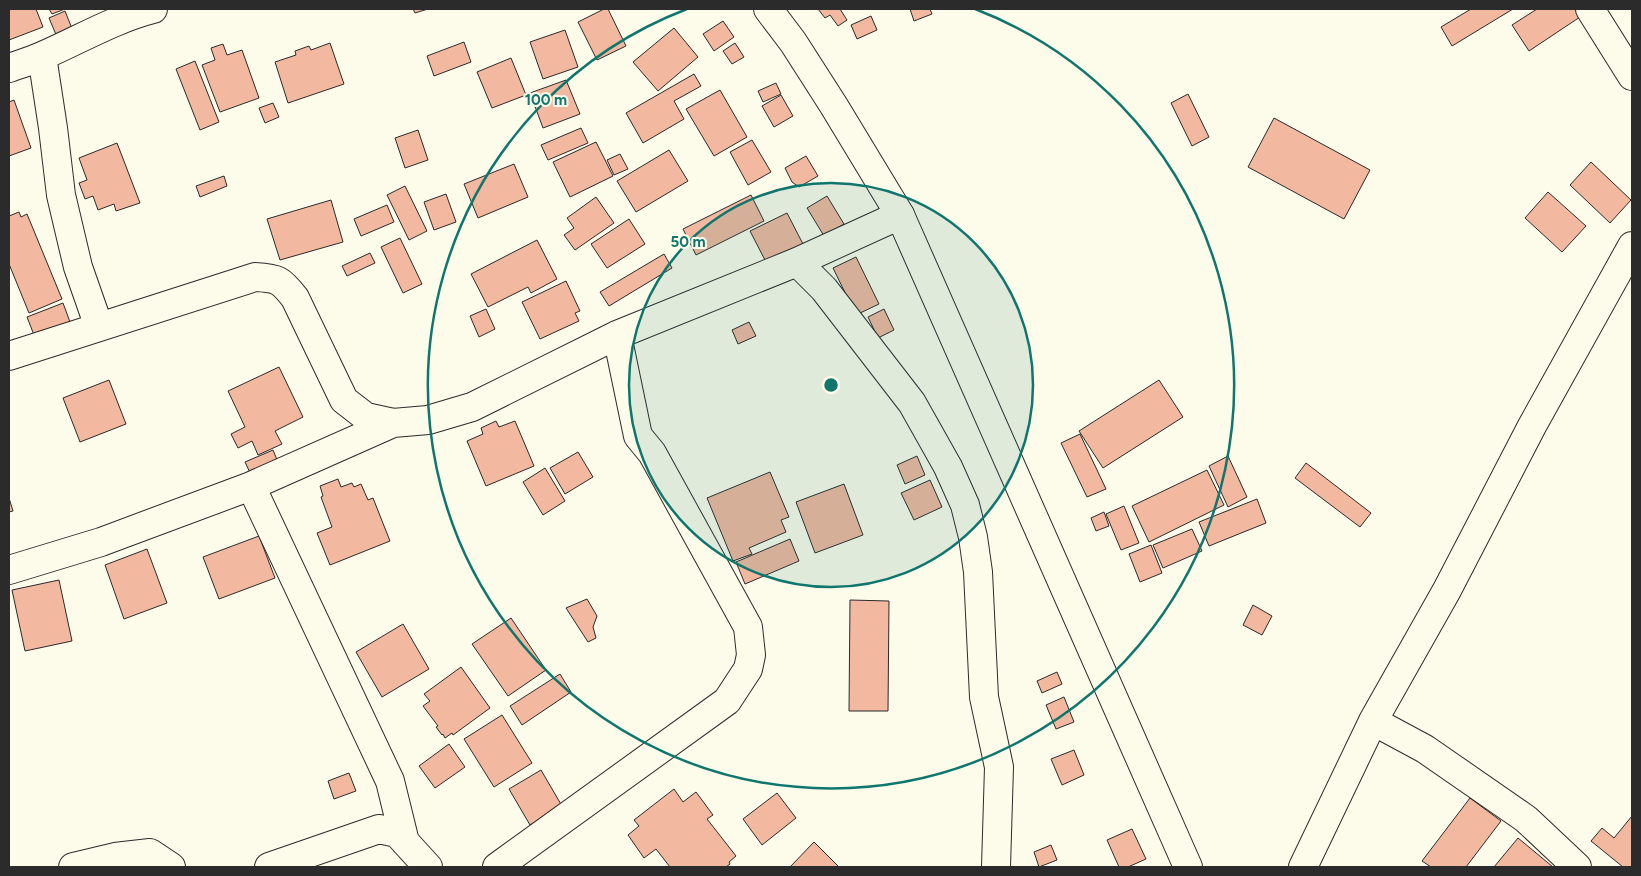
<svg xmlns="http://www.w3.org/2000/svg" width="1641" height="876" font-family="Figtree,sans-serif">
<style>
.building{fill:#f2b8a0;stroke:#2b2b2b}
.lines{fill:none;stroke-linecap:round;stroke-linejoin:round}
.minor-casing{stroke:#2b2b2b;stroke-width:30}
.major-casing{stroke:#2b2b2b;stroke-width:30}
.minor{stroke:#fdfbea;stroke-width:28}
.major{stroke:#fdfbea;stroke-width:28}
.ring{fill:none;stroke:#0f766e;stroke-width:2.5}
.centre{fill:#0f766e;stroke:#fdfbea;stroke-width:2.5}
.ring-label{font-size:15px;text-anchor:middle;font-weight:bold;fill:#0f766e;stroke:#fdfbea;stroke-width:4;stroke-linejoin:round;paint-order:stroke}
</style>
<rect width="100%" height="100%" fill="#fdfbea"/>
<path class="building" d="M9 9H36L43 27 9 40Z
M49 9H65L52 14Z
M413 9H428L415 13Z
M604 9H608L626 46 597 60 578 22Z
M818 9H840L847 20 838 26 830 15 825 18Z
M910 9H930L932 14 914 21Z
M1471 9H1513L1452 46 1441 27Z
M1537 9H1575L1580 17 1529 51 1512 25Z
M65 11 73 31 57 37 49 18Z
M871 16 877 30 857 39 851 25Z
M723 21 734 37 714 51 703 34Z
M674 28 698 57 658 91 633 62Z
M565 30 578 67 543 79 530 42Z
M464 42 471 62 434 76 427 56Z
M330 43 344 84 288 103 275 62 296 55 295 51 309 46 311 50Z
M735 43 744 57 732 64 723 51Z
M223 44 227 55 242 50 259 98 220 112 202 65 215 60 211 48Z
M511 58 526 95 492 108 477 72Z
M195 61 219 122 200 130 176 69Z
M694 74 701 86 674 101 684 119 643 143 626 113Z
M566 80 580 114 543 128 530 93Z
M776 83 781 94 763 102 758 91Z
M720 90 747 137 714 156 686 109Z
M1188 94 1209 137 1192 146 1171 103Z
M781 95 793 116 774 127 762 106Z
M14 100 31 148 9 156V102Z
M273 103 279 117 265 123 259 108Z
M1274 118 1370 170 1344 219 1248 167Z
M581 128 588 143 548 160 541 145Z
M418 130 428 160 405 168 395 138Z
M752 140 771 172 748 185 730 152Z
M596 142 613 176 570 197 553 162Z
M117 143 140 203 116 211 114 204 98 210 93 196 85 199 79 183 87 180 79 158Z
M669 150 688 181 636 212 617 181Z
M620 154 628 169 614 175 607 160Z
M806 156 818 176 799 187 792 182 785 168Z
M1591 162 1631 200 1610 223 1570 185Z
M514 164 528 197 478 218 464 184Z
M224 176 227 186 200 197 196 186Z
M405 186 427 231 409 240 387 195Z
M1548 192 1586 226 1562 252 1525 218Z
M446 194 456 222 434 230 424 202Z
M751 195 764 221 696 255 683 229Z
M827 196 844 224 824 236 807 208Z
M596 197 614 223 575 250 564 235 574 228 567 218Z
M331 200 343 242 280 260 267 219Z
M387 205 394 222 361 236 354 219Z
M19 212 21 217 27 214 62 299 29 313 9 264V216Z
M787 213 803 244 766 262 750 231Z
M629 219 645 244 607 268 591 244Z
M400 238 422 284 403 293 381 247Z
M537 240 557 279 531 293 528 287 488 307 471 274Z
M370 253 375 263 347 276 342 266Z
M664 254 672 268 609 306 600 292Z
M856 257 879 304 856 315 833 268Z
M566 281 580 311 575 313 579 321 540 339 522 302Z
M63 303 70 322 34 335 27 317Z
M486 309 495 329 479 337 470 316Z
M884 309 894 330 878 338 868 317Z
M749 322 756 336 738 344 732 330Z
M279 367 303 417 275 431 282 444 258 455 252 441 238 448 231 434 245 427 228 391Z
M109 380 126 424 80 442 63 398Z
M1159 380 1183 417 1103 468 1079 431Z
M496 421 499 427 515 421 534 466 486 486 467 441 483 434 481 428Z
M1080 434 1106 489 1087 497 1061 443Z
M273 450 280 467 253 479 245 462Z
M578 452 593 477 565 494 550 468Z
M917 456 925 475 905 484 897 465Z
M1228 456 1247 497 1228 507 1209 466Z
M1306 463 1371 513 1360 527 1295 478Z
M545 468 565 501 543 515 523 482Z
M1207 470 1224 505 1149 542 1132 506Z
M770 472 789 517 781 520 786 532 749 548 752 554 733 561 707 498Z
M338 479 341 487 352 483 354 487 361 484 368 500 373 498 390 541 330 565 317 533 332 527 321 497 323 496 320 486Z
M930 480 942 507 914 520 901 493Z
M844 484 863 535 815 553 796 502Z
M9 498 13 511 9 512Z
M1257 499 1266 523 1209 546 1199 522Z
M1124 506 1139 543 1121 550 1106 514Z
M1104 512 1109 526 1096 531 1091 518Z
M1192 529 1202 551 1163 568 1153 545Z
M259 536 275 578 219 599 203 557Z
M790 539 799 561 745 584 736 562Z
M1151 545 1162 573 1140 582 1129 554Z
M147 549 167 603 124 619 105 565Z
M59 580 72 641 25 651 12 590Z
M587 599 597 616 593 627 596 638 588 642 566 608Z
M850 600 889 601 888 711H849Z
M1253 605 1272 616 1262 635 1243 625Z
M511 618 546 670 508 696 472 644Z
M403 624 429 669 382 697 356 652Z
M461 667 490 708 453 735 452 733 445 738 443 734 442 735 436 727 438 726 423 706 430 701 424 694Z
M1057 672 1062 684 1042 693 1037 681Z
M560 674 571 692 522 725 510 706Z
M1064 697 1074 722 1056 729 1046 705Z
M502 715 532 763 494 787 464 739Z
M449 744 465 767 435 788 419 766Z
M1074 750 1084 775 1062 785 1051 759Z
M541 770 562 806 530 825 509 789Z
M349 773 356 791 334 799 328 781Z
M674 789 683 802 696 792 713 815 707 819 736 856 729 862 730 864 726 867H670L656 849 644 858 628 835 639 826 634 820Z
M777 793 796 818 762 845 743 819Z
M1470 798 1501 821 1466 867H1431L1422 861Z
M1632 816V867H1623L1591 841 1602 828 1614 838Z
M1132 829 1146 859 1128 867H1119L1107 840Z
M1518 838 1553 867H1494Z
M814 842 839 867H790Z
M1051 845 1057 860 1039 867 1034 852Z"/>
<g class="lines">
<defs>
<path id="minor" d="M1590 9 1632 76
M42 56 53 128 61 195 78 267 99 327
M9 68C20 64 31 61 42 56 79 40 114 19 153 9
M797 262 824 289 912 403 948 467 965 505 973 537 978 572 984 697 999 767 996 867
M9 356 255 277C278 278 281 280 295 298L344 400 366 417 393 423 428 420 472 407 617 335 797 262 900 215
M251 486 390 781 405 842
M9 570 101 542 251 486 393 423
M1373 721 1425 749 1526 819 1577 867
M73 867 115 857 150 853 171 867
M269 867 379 829 397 833 428 867
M497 867 727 701 748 669 751 655 748 627 652 453 638 436 617 335
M1303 867 1373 721 1447 590 1532 426 1632 246"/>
<path id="major" d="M768 9 793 42 834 106 900 215 1188 867"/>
</defs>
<use href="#minor" class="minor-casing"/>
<use href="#major" class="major-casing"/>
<use href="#minor" class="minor"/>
<use href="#major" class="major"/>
</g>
<circle cx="831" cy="385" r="202" fill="#0f766e" fill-opacity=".12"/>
<g class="ring">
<circle cx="831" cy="385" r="202"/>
<path d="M975 9A403 403 0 1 1 687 9"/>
</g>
<circle cx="831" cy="385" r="8" class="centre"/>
<g class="ring-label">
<text x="546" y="105">100 m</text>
<text x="688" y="247">50 m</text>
</g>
<rect width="1641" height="876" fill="none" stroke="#2b2b2b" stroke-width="20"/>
</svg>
